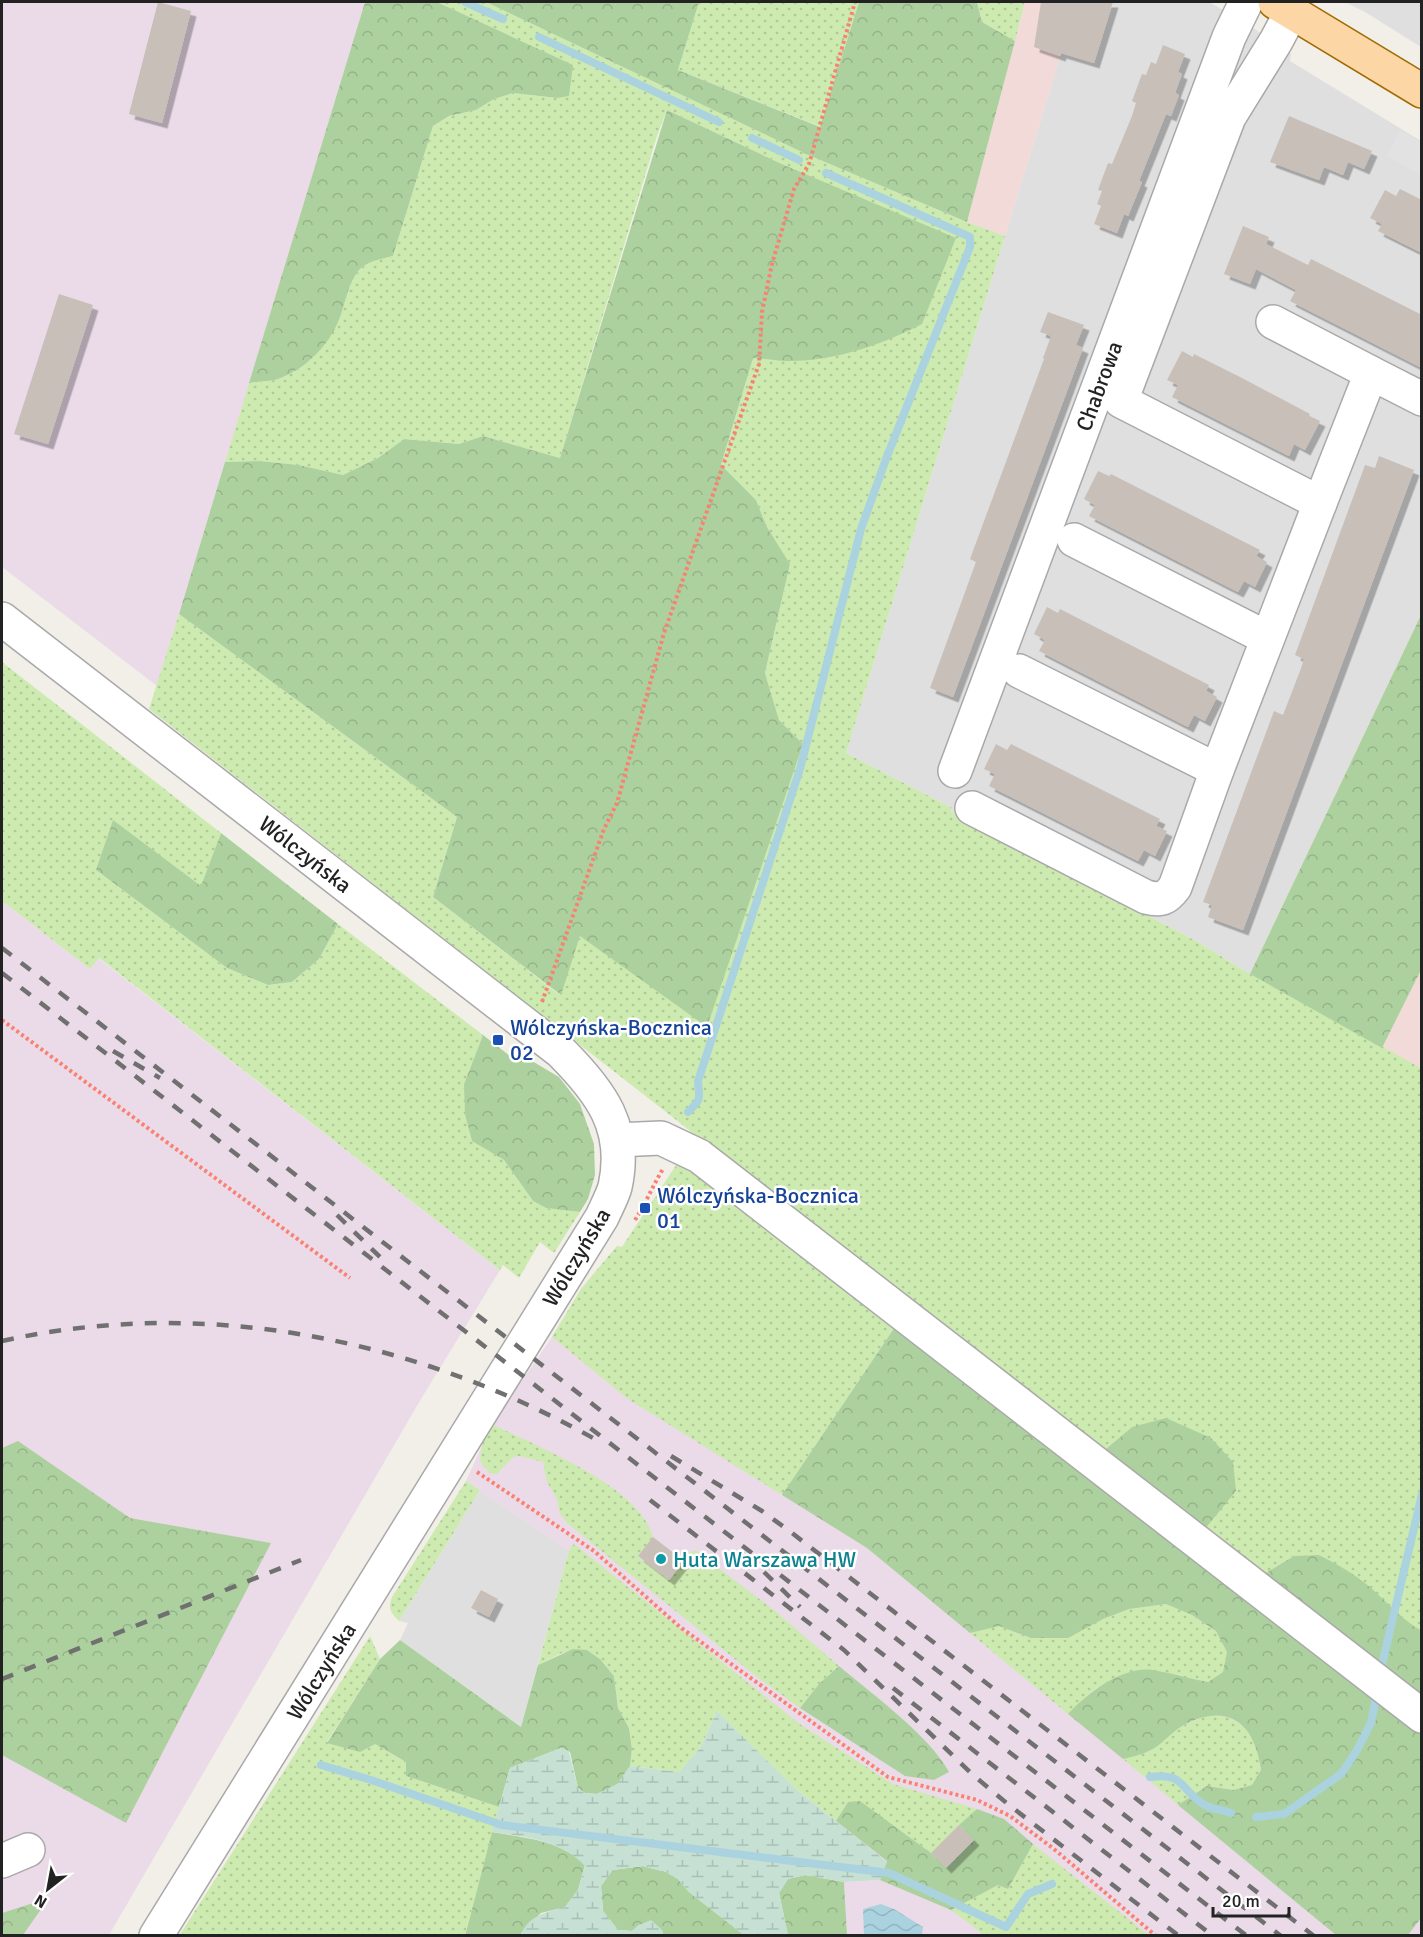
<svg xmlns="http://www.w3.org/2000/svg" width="1423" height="1937" font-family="Signika,sans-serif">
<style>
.residential{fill:#e0dfdf}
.commercial{fill:#f2dad9}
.industrial{fill:#ebdbe8}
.grass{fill:url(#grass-dots)}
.forest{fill:url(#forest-crowns)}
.wetland{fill:url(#wetland-marsh)}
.parking{fill:#e2e2e2}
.water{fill:url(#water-waves)}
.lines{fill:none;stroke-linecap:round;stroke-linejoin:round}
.stream{stroke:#aad3df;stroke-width:8}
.building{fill:#c7bfb8;filter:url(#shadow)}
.minor-casing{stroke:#a9a9a9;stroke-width:36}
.major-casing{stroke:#a06b00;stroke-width:36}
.path{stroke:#fa8072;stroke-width:4;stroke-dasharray:3 3;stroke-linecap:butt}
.minor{stroke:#fff;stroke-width:33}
.major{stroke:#fcd6a4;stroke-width:33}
.rail{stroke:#707070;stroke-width:4.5;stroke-dasharray:12 12;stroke-linecap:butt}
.transit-dot{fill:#1a4fb4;stroke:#fff;stroke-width:2}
.culture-dot{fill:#0f9aa8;stroke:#fff;stroke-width:2}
.labels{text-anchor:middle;stroke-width:5;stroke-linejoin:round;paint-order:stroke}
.street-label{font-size:22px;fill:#222;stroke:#fff}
.transit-label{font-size:22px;fill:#164399;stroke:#fff;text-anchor:start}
.culture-label{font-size:22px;fill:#0d838f;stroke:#fff;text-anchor:start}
</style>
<defs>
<pattern id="grass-dots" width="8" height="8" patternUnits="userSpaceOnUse" patternTransform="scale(1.5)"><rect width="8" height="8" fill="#cdebb0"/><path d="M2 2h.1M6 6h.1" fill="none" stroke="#b0c997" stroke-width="1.8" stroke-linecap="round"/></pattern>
<pattern id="forest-crowns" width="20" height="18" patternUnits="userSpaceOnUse" patternTransform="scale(1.5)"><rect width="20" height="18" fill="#add19e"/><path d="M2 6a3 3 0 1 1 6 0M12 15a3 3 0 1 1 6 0" fill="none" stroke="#95b388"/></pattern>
<pattern id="wetland-marsh" width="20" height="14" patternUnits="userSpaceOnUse" patternTransform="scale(1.5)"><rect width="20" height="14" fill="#c6e0d4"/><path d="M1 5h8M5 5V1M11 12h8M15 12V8" fill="none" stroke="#aac0b6"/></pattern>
<pattern id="water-waves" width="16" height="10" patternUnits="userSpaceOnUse" patternTransform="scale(1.5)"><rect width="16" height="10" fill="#aad3df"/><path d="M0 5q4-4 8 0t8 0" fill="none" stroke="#92b5bf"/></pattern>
<filter id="shadow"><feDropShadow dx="5.5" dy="5.5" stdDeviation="0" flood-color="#0004"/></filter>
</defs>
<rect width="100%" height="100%" fill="#f2efe9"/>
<path class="residential" d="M1077 2H1209L1246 23 1291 54 1290 61 1421 141V615L1250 974 1198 942 951 812 952 808 846 753Z
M1345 2H1421V47L1365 12Z
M480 1490 569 1550 521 1727 400 1640 408 1623 399 1621Z"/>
<path class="commercial" d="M1025 2H1077L1005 236 967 222Z
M1421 970V1068L1382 1048Z"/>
<path class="industrial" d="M2 2H365L157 686 2 567Z
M2 901 90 969 98 958 500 1270 421 1399 109 1935H2Z
M690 1131 1124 1433 1294 1556 1421 1655V1935H847L844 1882 880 1880 836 1821 797 1790 566 1562 569 1550 466 1481 492 1424 552 1337 581 1289 617 1246 622 1247 681 1158Z"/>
<path class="grass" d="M437 2H486L806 154 967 222 1005 236 846 753 952 808 951 812 1198 942 1250 974 1421 1068V1630L1294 1556 1256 1579 1200 1535 1132 1427 1099 1455 933 1325 675 1119 149 709 179 614 457 817 433 897 560 995 580 936 803 744 779 720 765 673 790 564 767 527 756 500 721 466 753 357 787 361 784 165 667 110 657 136 560 458 483 436 459 444 404 439 378 458 343 475 299 465 260 461 225 462 249 383C259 381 272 382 281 378 308 367 330 343 340 316 346 301 348 284 359 270 367 261 382 259 393 256L433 126 449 116 476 110 494 99 513 93 557 98 572 65Z
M699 2H859L821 127 678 70Z
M977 2H1025L1015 41 982 22Z
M2 662 221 833 202 887 113 821 97 871 227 968 268 985 292 982 319 959 338 924 483 1035 464 1084 472 1140 504 1160 533 1201 546 1208 580 1212 554 1253 540 1242 519 1278 503 1265 500 1270 99 958 90 969 2 901Z
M681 1158 897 1324 782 1495 628 1399 552 1337 581 1289 617 1246 622 1247Z
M492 1424C537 1447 640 1486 653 1537L638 1557 669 1580 688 1553 695 1550 774 1610 839 1666 819 1684 800 1708 757 1677 567 1523 560 1514 557 1499 547 1482 543 1462 520 1456 513 1457 497 1474C489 1475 485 1468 480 1461L482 1444Z
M466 1481 480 1490 399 1621C390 1612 388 1609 392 1597Z
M574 1544 801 1725 893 1784 977 1809 960 1825 974 1840 946 1868 931 1853 860 1802H848L836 1821 797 1790 717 1711 700 1748 679 1772 630 1766 632 1749 629 1728 618 1708 614 1676 600 1659 587 1650 562 1653 538 1665 569 1550Z
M1166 1604 1192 1615 1216 1631 1228 1652 1223 1672 1209 1682 1181 1677 1122 1675 1095 1689 1068 1714 970 1633 999 1626 1031 1638 1103 1619 1129 1609Z
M370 1636 380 1659 327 1742 375 1744 406 1762V1776L499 1807 465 1935 179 1936Z
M1209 1715C1244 1715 1257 1738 1261 1770L1252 1785 1233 1790 1207 1786 1178 1805 1123 1759 1150 1751 1181 1726Z
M1033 1844 1038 1848 1149 1935H984L951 1910 998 1885 1008 1889Z"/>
<path class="forest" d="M365 2H437L573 65 569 96 557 98 513 93 494 99 476 110 449 116 433 126 393 256C382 259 367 261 359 270 348 284 346 301 340 317 330 344 308 367 281 378 272 382 259 381 249 383Z
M486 2H699L678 70 820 127 859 2H977L982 22 1015 41 967 222 806 154Z
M667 110 784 165 956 238 922 324C881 345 833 362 786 361 775 361 764 358 753 358L721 465 756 500 767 527 790 564 765 673 779 720 803 744 707 1027 580 936 561 995 433 897 457 817 179 614 225 462 260 461 299 465 343 475 378 458 404 439 459 444 483 436 560 458Z
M1421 615V970L1382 1048 1250 974Z
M113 820 201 886 221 833 338 924 319 959 292 982 268 985 227 968 96 870Z
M483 1035 510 1056 532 1061 559 1077 580 1104 594 1144 595 1175 588 1199 580 1212 546 1208 533 1201 504 1160 472 1141 465 1114 464 1084Z
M897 1324 1421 1730V1918L1408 1935H1336L1178 1805 1207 1786 1233 1790 1252 1785 1261 1770C1255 1723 1227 1701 1182 1726 1170 1733 1161 1746 1149 1751 1141 1755 1131 1757 1123 1759L1068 1714C1088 1693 1122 1666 1153 1670 1172 1673 1190 1679 1208 1682L1223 1672 1227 1652 1216 1631 1192 1615 1166 1604 1129 1609 1103 1619 1068 1638H1031L999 1626 970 1633 867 1548 782 1495Z
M1166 1418 1211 1438 1233 1462 1236 1491 1200 1535 1099 1455 1132 1427Z
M18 1441 130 1518 271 1543 126 1823 2 1755V1448Z
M1319 1555C1337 1564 1355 1574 1371 1588 1387 1602 1402 1620 1421 1630V1709L1256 1579 1294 1556Z
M400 1640 521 1727 538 1665 573 1649 587 1650 600 1659 614 1676 618 1708 629 1728 632 1749 630 1766 618 1784 597 1794 585 1793 578 1788 570 1752 561 1748 510 1768 499 1807 406 1776V1762L375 1744 360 1752 327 1743 380 1659Z
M839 1666C873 1695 928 1734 949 1772L934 1780 905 1776 800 1708 819 1684Z
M860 1801 931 1853 946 1868 974 1840 959 1825 977 1809 1004 1819 1033 1844 1008 1889 998 1885 951 1910 880 1880 887 1861 836 1821 848 1802Z
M492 1832C526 1838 561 1840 585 1865L578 1890 565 1907 541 1913 521 1933V1935L465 1936Z
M643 1866 666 1872 678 1879 689 1892 744 1935H663L662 1930 639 1925 632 1931 618 1930 603 1911 601 1886 612 1870Z
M805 1875 844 1882 847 1935H788L779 1893 788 1879Z
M49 1898 23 1935H2V1913Z"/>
<path class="wetland" d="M717 1711 797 1790 887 1862 880 1880 844 1882 805 1875 788 1879 779 1893 788 1935H744L689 1892 678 1879 666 1872 642 1866 613 1870 601 1886 603 1911 618 1930 632 1931 639 1925 651 1920 662 1930 663 1935H521C528 1916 546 1912 565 1907L578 1890 585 1866C561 1840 525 1837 492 1832L510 1768 561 1748 569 1752 578 1788 585 1793 597 1794 617 1784 630 1766 679 1772 700 1748Z"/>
<path class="parking" d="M1400 130 1421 142V175L1387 156Z"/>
<path class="water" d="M881 1904 894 1909 923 1927 922 1935H864L863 1909Z"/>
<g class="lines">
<path class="stream" d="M465 2 503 19
M539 37 719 122
M752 138 799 160
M688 1112C703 1097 699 1099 698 1081L800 769 861 529 886 459 970 247V237L826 173
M1381 1669 1422 1494
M321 1765 371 1780 502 1825 889 1873 1006 1927 1028 1894 1052 1884
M1150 1777C1184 1772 1180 1789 1203 1804 1210 1809 1223 1810 1231 1813
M1256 1817 1284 1814 1341 1774 1356 1752 1371 1723 1376 1697"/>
</g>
<path class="building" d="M158 2 191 11 162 123 129 114Z
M1041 2H1113L1094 63 1061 53 1060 56 1034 47Z
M1163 45 1185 54 1178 72 1182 74 1175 93 1179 95 1171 116 1166 114 1139 181 1142 182 1128 216 1124 214 1117 233 1094 224 1101 206 1097 204 1102 191 1098 190 1108 163 1112 164 1132 116 1136 103 1132 101 1142 74 1146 75 1151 62 1156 64Z
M1289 116 1372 151 1364 169 1348 162 1343 175 1324 167 1319 180 1270 162Z
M1400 189 1422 200V253L1378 231 1382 224 1370 218 1385 190 1396 196Z
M1243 226 1269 237 1266 244 1308 265 1311 259 1422 315V368L1290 301 1296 290 1256 269 1250 284 1224 274Z
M59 294 93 305 48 444 14 434Z
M1048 312 1084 325 1076 345 1083 348 953 697 930 688 976 562 970 559 1044 359 1043 358 1051 336 1040 332Z
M1182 351 1193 357 1194 354 1242 378 1310 414 1309 416 1320 421 1305 450 1294 444 1289 456 1172 397 1178 385 1167 380Z
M1379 456 1414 470 1243 930 1208 917 1212 905 1203 902 1274 711 1283 715 1300 671 1304 659 1295 655 1365 465 1375 468Z
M1098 471 1109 476 1111 474 1260 550 1256 556 1267 562 1255 587 1244 581 1238 592 1089 516 1095 505 1084 499Z
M1047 607 1058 613 1060 609 1209 685 1206 691 1217 697 1205 721 1194 715 1188 727 1039 651 1045 640 1034 634Z
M996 744 1007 750 1011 744 1160 819 1156 826 1167 831 1155 856 1144 850 1138 861 989 786 995 774 984 769Z
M653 1537 684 1561 669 1580 638 1556Z
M481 1590 498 1599 489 1617 471 1608Z
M959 1825 974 1840 946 1868 931 1853Z"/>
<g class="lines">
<defs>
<g id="minor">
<path d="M1273 322 1371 373 1320 503 1121 401 1229 117 1276 41 1292 11"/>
<path d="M1371 373 1422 399"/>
<path d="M1074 540 1267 638"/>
<path id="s1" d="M2 619 561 1052C601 1092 628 1128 615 1187 612 1197 606 1208 602 1217L156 1936"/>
<path d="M1019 671 1217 770"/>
<path id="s2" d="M955 771 1229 37 1246 2"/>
<path d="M972 808 1146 897C1161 901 1166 899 1175 887L1217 770 1320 503"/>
<path d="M617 1140 661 1138 699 1156 1422 1716"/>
<path d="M2 1861 28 1850"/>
</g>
<path id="major" d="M1275 2 1422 91"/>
</defs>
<use href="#minor" class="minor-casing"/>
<use href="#major" class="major-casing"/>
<path class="path" d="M542 1002 604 829 617 803 664 633 759 364 762 312 772 264 794 189 809 164 855 2
M2 1020 350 1278
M635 1220C646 1203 653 1185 663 1169
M477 1472 594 1551 680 1627 888 1777 977 1800 1010 1816 1054 1849 1156 1936"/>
<use href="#minor" class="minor"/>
<use href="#major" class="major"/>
<path class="rail" d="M2 948 1281 1936
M2 973 1247 1936
M113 1051 160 1078
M337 1215 380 1257
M2 1341C204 1296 413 1338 593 1438
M671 1456 762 1511 792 1533 1314 1936
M650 1500 844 1650 973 1775 1009 1805 1179 1936
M764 1572 800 1607
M2 1679 301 1560
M893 1688 1213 1936"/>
</g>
<g class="transit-dot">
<rect x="492" y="1034" width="12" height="12" rx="3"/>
<rect x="639" y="1202" width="12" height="12" rx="3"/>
</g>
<circle class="culture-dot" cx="661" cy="1559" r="6"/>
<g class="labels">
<g class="street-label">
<text dy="8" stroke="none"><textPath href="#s2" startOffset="411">Chabrowa</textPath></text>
<text dy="8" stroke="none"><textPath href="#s1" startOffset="384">Wólczyńska</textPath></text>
<text transform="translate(576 1257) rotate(-59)" y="8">Wólczyńska</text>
<text transform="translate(321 1671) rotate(-58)" y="8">Wólczyńska</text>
</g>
<g class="transit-label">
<text x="510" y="1035">Wólczyńska-Bocznica<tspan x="510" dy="25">02</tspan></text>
<text x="657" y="1203">Wólczyńska-Bocznica<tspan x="657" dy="25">01</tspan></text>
</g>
<g class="culture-label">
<text x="673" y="1567">Huta Warszawa HW</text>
</g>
</g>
<rect width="1423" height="1937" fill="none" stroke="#222222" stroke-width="6"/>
<g transform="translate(48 1889) rotate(211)" stroke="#ffffff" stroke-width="4.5" paint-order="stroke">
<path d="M0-4.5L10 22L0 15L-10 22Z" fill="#222222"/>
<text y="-9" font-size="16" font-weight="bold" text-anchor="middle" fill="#222222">N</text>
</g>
<path d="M1213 1907v9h76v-9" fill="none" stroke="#222222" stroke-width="3"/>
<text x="1222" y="1907" font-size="18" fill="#222222" stroke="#ffffff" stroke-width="4.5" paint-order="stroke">20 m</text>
</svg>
